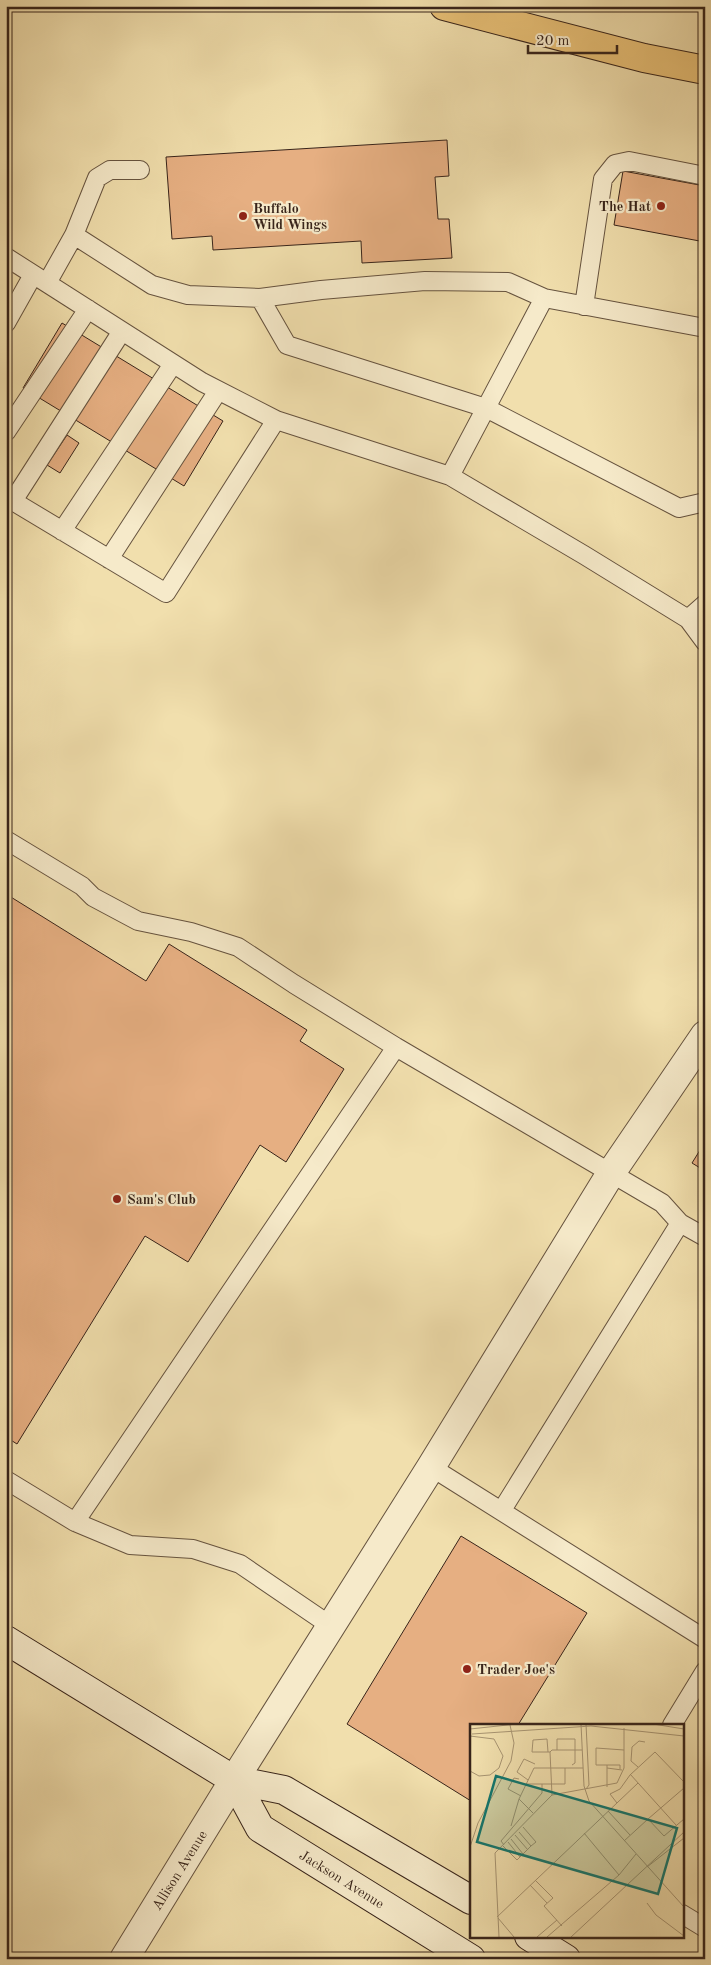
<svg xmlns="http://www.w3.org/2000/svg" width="711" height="1965" font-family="'Old Standard TT',serif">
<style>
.building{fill:#e6af82;stroke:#38241a}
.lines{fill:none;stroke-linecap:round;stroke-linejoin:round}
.service-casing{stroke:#66533f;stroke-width:20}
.minor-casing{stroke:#66533f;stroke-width:30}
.secondary-casing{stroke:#38241a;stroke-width:30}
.motorway-casing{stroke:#38241a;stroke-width:30}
.service{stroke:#f6eaca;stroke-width:18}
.minor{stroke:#f6eaca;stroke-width:28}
.secondary{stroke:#f6eaca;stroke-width:28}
.motorway{stroke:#e8c076;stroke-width:28}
.poi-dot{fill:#8f2418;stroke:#f6eaca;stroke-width:2}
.labels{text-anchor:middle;stroke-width:4.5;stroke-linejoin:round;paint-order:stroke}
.poi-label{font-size:14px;font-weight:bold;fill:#38241a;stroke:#f6eaca;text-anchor:start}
.street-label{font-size:14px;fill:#38241a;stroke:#f6eaca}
.inset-road{fill:none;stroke:#a79472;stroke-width:1}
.view{fill:#0f766e;fill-opacity:0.15;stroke:#0f766e;stroke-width:2.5}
.inset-edge{fill:none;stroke:#38241a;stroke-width:2.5}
</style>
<rect width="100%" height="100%" fill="#f1dfad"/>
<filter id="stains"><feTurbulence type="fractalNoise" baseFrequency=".004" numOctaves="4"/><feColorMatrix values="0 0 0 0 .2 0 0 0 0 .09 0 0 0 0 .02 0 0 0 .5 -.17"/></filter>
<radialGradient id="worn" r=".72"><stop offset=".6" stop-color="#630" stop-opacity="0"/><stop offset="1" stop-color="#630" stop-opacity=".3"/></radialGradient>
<path class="building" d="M447 140 449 176 435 177 438 219H449L452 258 362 263 361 241 213 250 212 236 172 239 166 157Z
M623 171 705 186V242L614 225Z
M62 323 223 421 184 486 23 388Z
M67 435 79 443 60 473 47 465Z
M6 894 146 981 169 944 307 1030 300 1041 344 1069 286 1162 260 1145 188 1262 145 1236 17 1444 6 1437Z
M705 1142V1171L692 1163Z
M461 1536 587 1613 518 1725H471V1801L347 1724Z"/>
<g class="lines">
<defs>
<path id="service" d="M74 235 97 178 110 170H140
M6 257 202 382 276 420 450 476 584 555 688 619 705 642
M47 283 74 235 152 285 188 295 260 298 287 345 486 408 679 508 705 502
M260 298 321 290 425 281 508 282 544 298
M584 306 603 179 615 164 629 161 705 176
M6 323 33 275
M6 432 88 309
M450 476 544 298 705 328
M6 497 166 593 276 420
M13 501 122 331
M62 531 173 364
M109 559 218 391
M688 619 705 604
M6 840 82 886 93 897 138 921 191 932 238 947 294 984 396 1047 662 1203 680 1223 705 1237
M431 1467 705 1639
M6 1480 75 1522 130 1545 193 1549 240 1564 331 1626
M502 1510 680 1223
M75 1522 396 1047
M672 1725 705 1671
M682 1914 705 1928"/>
<path id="minor" d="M124 1959 234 1780 431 1467 611 1173 705 1035"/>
<path id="secondary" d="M6 1640 234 1780 284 1790 471 1900
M234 1780 260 1828 471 1959
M529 1936 566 1959"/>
<path id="motorway" d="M444 6 644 58 705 70"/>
</defs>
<use href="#service" class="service-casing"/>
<use href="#minor" class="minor-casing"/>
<use href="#secondary" class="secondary-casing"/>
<use href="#motorway" class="motorway-casing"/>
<use href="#service" class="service"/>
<use href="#minor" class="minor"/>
<use href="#secondary" class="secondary"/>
<use href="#motorway" class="motorway"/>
</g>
<g class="poi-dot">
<circle cx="661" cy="206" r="5"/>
<circle cx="243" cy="216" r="5"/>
<circle cx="117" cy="1199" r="5"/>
<circle cx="467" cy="1669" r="5"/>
</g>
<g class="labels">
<g class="poi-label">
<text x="651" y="211" text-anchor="end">The Hat</text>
<text x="253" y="213">Buffalo<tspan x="253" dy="16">Wild Wings</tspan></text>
<text x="127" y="1204">Sam's Club</text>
<text x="477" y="1674">Trader Joe's</text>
</g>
<g class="street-label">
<text transform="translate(179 1870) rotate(-58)" y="5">Allison Avenue</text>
<text transform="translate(342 1879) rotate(32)" y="5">Jackson Avenue</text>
</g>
</g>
<g transform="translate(470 1724)">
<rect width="214" height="214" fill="#f1dfad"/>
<path class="inset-road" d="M111 0 114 62 119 77 214 183M183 0 214 5M0 5 47 0M2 10 121 2 214 12M0 12 24 15 33 32 29 44 20 51 9 52 0 47M87 26V15H105V26M78 28 77 15 63 16 62 28H80L82 26H112M80 28 82 71M102 41 105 39V26M168 43 161 37 162 23 169 17 175 18M137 44 152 46M150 45V41H126V24L154 26M160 50 206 101M49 55 44 54 38 65 51 72M58 56 47 48 54 35 65 40M57 60H95V44M137 63V41M116 65 119 61 116 0M147 79 140 70 150 65 160 51 185 28 214 58M138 87 160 111M63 89 49 75 64 44H113M178 95 214 64M41 102 49 75M49 108 61 122M114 109 149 151M45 111 58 126M41 115 53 130M154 117 178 95 194 112 214 95M38 118 50 133M34 121 31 117 72 69V60M33 122 47 136 61 122 66 118 53 103M0 123 8 99 41 37 44 19 40 1M177 143 214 114M65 156 83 174 74 182 92 202M60 161 77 179M177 179 186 191 214 212M27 193 168 59M28 194 44 213M29 213 25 129 82 71 147 59 154 44V4M67 213 87 196M77 213 149 151 166 130M101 213 214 108"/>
<path class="view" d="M26 52 207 104 188 170 7 118Z"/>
<rect width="214" height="214" class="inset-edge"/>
</g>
<rect width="711" height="1965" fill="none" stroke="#f1dfad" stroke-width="25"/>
<rect x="8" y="8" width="696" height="1950" fill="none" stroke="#38241a" stroke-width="2.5"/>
<rect x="12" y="12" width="686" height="1940" fill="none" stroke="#38241a"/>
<path d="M528 45v8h89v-8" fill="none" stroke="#38241a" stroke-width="2.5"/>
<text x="536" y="45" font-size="15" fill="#38241a" stroke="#f6eaca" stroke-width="4" paint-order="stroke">20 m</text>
<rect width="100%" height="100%" filter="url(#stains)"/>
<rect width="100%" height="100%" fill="url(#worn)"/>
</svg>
